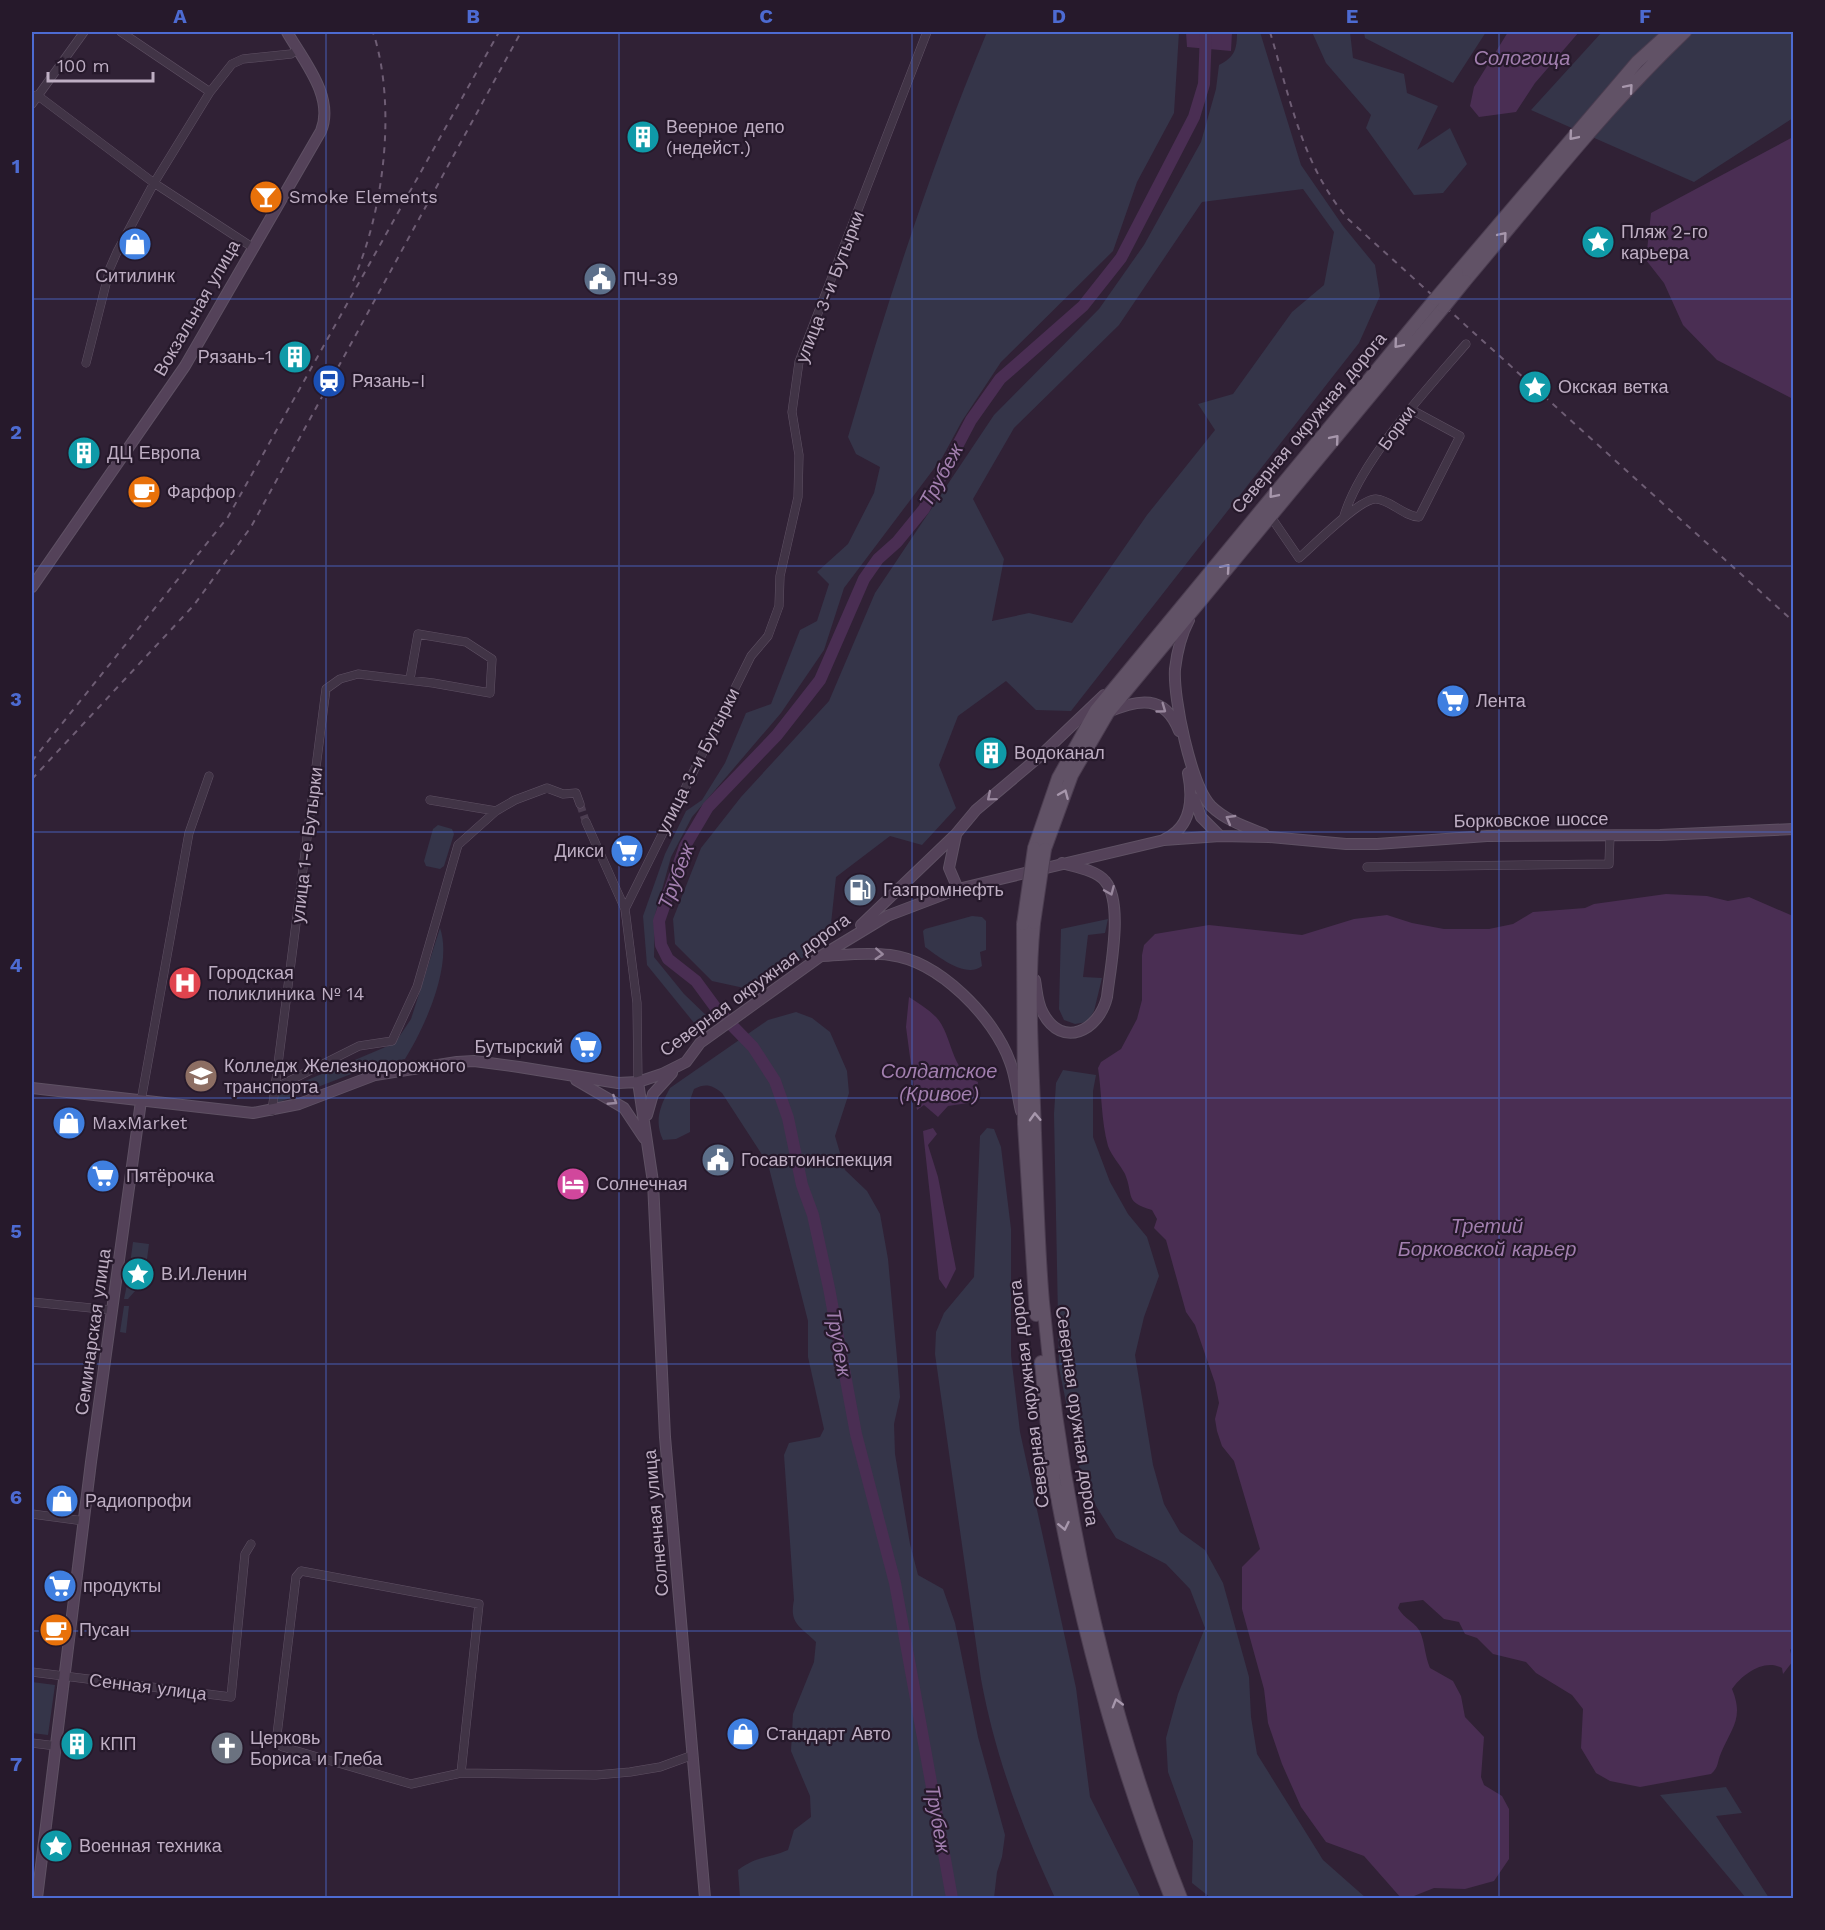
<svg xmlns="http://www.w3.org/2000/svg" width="1825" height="1930" font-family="'Work Sans',sans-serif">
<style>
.green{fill:#353549;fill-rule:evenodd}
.water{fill:#4a2e53}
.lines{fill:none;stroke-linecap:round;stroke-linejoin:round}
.river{stroke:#4a2e53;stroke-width:12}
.street-tunnel{stroke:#4c3d51;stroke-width:8;stroke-dasharray:8 4;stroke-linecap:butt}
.street-casing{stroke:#5f5164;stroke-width:9}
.secondary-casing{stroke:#5f5164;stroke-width:12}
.primary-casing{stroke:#4b3d50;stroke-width:14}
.street{stroke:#413446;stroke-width:8}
.secondary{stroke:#544259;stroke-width:10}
.primary{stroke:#615266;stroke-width:12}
.rail{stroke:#6e5d74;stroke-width:2;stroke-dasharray:6 6;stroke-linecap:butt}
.primary-bridge-casing{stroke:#4b3d50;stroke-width:14;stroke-linecap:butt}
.primary-bridge{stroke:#615266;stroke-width:12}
.oneway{stroke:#a797ac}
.oneway2{stroke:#99889e}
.grid{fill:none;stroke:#4d6bd2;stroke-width:1.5;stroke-opacity:0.55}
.labels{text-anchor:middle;stroke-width:4.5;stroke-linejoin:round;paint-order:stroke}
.poi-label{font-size:18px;fill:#beaec3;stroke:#26192b;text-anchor:start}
.street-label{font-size:18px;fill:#beaec3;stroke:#26192b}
.water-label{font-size:20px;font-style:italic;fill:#a27faf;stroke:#26192b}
.neatline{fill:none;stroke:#4d6bd2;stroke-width:2}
.grid-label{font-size:20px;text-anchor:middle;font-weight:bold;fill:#4d6bd2}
</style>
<rect width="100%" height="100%" fill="#302135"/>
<path class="green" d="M987 32H1179L1174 113 1137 182 1113 251 1001 362 962 421 942 458 844 588 824 650 781 713 692 817 671 857 655 915 654 957 684 994 709 1018 699 1029 647 965 643 916 665 854 686 811 702 800 725 763 746 713 771 704 800 630 817 621 829 584 817 572 848 544 874 493 880 467 856 454 848 437C888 299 932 164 987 32Z
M1237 32H1260L1301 165 1343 226 1375 265 1380 296 1359 343 1071 711 1036 710 1006 681 958 716 939 765 956 808 922 845 890 836 836 877 830 933 806 956 744 988 712 981 675 944 673 919 701 848 741 797 829 701 875 593 994 415 1099 309 1144 245 1201 142 1216 89 1219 65C1235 57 1237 49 1237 32ZM1303 189 1334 232 1324 285 1292 312 1233 394 1198 404 1215 430 1147 515 1072 623 1029 613 992 621 1004 559 973 499 1014 428 1119 325 1202 202Z
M1312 32H1350L1353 58 1404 74 1407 93 1438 106 1417 150 1450 128 1467 164 1443 193 1414 195 1366 128 1371 115 1326 63Z
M1364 32H1486L1453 83 1365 38Z
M1602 32H1793V118L1694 182 1531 110Z
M438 825 452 829 454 834 444 866 440 869 426 866 424 861 433 829Z
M972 916 982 917 986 921V950L980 952 982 966C966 979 939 957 925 947L923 931 925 929Z
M1108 919 1105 933 1088 935 1083 977 1102 978 1094 1011 1087 1022 1075 1024 1064 1020 1059 1009 1061 929Z
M440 928C453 965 425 1027 405 1059L369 1067 277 1103 279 1092 395 1043 411 1019Z
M796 1012 812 1018 830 1032 847 1071 849 1093 835 1136 845 1170 867 1191 880 1214 888 1259 897 1358 900 1397 894 1424 895 1454 910 1544 918 1575 943 1589 955 1623 978 1737 1005 1835 1002 1857 997 1872 994 1898H740L738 1870C758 1855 767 1859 788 1850L794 1830 811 1817 810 1796 791 1751 793 1714 814 1662 816 1642C800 1626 789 1624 794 1600L784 1455 789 1443 820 1437 824 1429 808 1357V1321L768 1164 722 1093C712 1085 706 1083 694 1089L690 1100V1132L676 1139 663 1140C654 1121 660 1106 670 1088L768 1020Z
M1063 1070 1096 1075 1093 1091V1137L1110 1182 1128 1214 1147 1237 1159 1276 1144 1317 1135 1355 1153 1465 1164 1504 1180 1532 1205 1550 1223 1583 1249 1677 1251 1717 1257 1754 1323 1860 1366 1898H1211L1192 1883 1193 1841 1168 1772 1166 1738 1178 1694 1205 1628 1190 1589 1166 1564 1116 1538 1083 1485 1059 1368 1054 1114 1056 1083Z
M987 1128 994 1129 1001 1147 1011 1229V1355L1020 1432 1076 1688 1090 1797 1141 1898H1055C1022 1827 995 1756 981 1679L935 1354 936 1332 944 1313 974 1277 980 1136Z
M133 1242 149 1244 146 1267 130 1264Z
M128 1280 143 1282 128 1299H124Z
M124 1306H129L126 1333 120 1332Z
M32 1682 55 1685 48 1735 32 1733Z
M1726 1787 1742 1813 1716 1816 1769 1898H1746L1660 1795Z"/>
<path class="water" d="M1186 32H1232L1231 51 1187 47Z
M1508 32H1579L1535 83 1516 112 1479 117 1470 106 1474 87Z
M1793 137V399L1717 360 1683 325 1664 283 1646 260 1651 213Z
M1666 894 1707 896 1728 901 1749 897 1793 916 1794 1645 1790 1650 1793 1661 1783 1674 1782 1668C1765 1658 1742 1674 1732 1689 1744 1718 1732 1727 1721 1753 1717 1762 1719 1767 1711 1774L1640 1787 1610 1781 1596 1773 1581 1748 1583 1709 1572 1695 1536 1673 1526 1662 1493 1654 1477 1638 1465 1634 1459 1622 1444 1619 1423 1600 1400 1603 1398 1608C1404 1619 1417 1623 1421 1634 1425 1645 1425 1656 1430 1668L1453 1681 1461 1696 1465 1717 1484 1737 1481 1777 1484 1785 1502 1796 1509 1809V1859L1494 1881 1465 1889 1434 1888 1409 1898H1401L1364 1856 1326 1842 1301 1807 1282 1764 1268 1723 1264 1689 1242 1609V1567L1260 1549 1234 1461 1222 1446 1217 1431 1215 1419 1219 1403 1215 1383 1195 1325 1186 1312 1166 1240 1154 1228 1157 1219 1152 1210C1124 1202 1134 1196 1125 1174 1120 1164 1112 1157 1108 1146 1101 1120 1102 1094 1098 1068L1101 1062 1121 1049 1137 1019 1142 1000V955L1144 945 1155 934 1209 925 1302 935 1354 919 1387 915 1412 923 1444 929H1489L1513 924 1533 912 1585 908 1594 904Z
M909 997C918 1003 928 1009 936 1017 953 1035 950 1072 978 1082L975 1102 948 1106 938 1117 924 1105 917 1110 906 1027Z
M933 1128 937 1134 928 1145 938 1177 956 1269 946 1289 939 1279 923 1131Z"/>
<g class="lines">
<path class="river" d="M952 1898 895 1583 856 1434 829 1288 813 1215 802 1185 788 1118 775 1081 753 1047 718 1011 696 981 668 959 661 945 659 921 685 846 708 807 777 735 820 680 864 579 878 559 897 542 924 509 971 420 1000 379 1083 306 1121 258 1194 117 1204 84 1206 32"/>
<path class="street-tunnel" d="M580 804 586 822"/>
<defs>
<path id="street" d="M121 32 210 92
M37 95 154 183 252 247
M32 104 84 32
M86 363 110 268 117 252 154 183 210 92 232 64 243 59 291 54 297 50
M1344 516C1361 460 1427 389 1466 344
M1271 517 1299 558C1314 545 1360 498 1376 499 1391 500 1403 516 1419 517L1460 436 1410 409
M430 800 496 811
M586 822 625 909 637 1003 638 1082
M1367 867 1609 864 1610 835
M625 909 751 656 768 636 779 606 780 576 798 497 799 455 792 412 799 362 927 32
M275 1088 359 1046 392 1041 417 987 458 845 496 811 515 800 547 788 563 794 576 793 580 804
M141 1101 189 833 209 776
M272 1111 326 689 340 679 358 674 433 683 490 693 492 659 466 642 418 634 410 679
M32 1302 111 1310
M32 1514 84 1521
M32 1672 231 1697 245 1554 251 1544
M32 1743 56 1746
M461 1773 479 1604 301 1571 296 1577 276 1743 283 1747 411 1784 461 1773 596 1775 630 1772 660 1767 693 1755"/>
<path id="secondary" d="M32 587 185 366 321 131C335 97 303 60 287 32
M1189 620C1181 635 1177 652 1175 669 1173 698 1191 785 1211 806 1225 820 1246 827 1264 834
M1108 712C1138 699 1165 694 1179 731
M1194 798 1201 817 1220 836
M956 835 949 868 958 889
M1165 839C1192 827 1193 798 1188 773
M861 925 956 834 976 810 1040 756 1104 695
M821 956C844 955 867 952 890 955 939 961 994 1017 1010 1062 1016 1077 1017 1095 1021 1111
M1035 980C1037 991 1037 1003 1043 1013 1062 1049 1099 1031 1107 997 1110 969 1124 903 1105 881 1096 870 1075 867 1062 863
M576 1080 624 1108 644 1138
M638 1082 653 1182 665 1437 705 1898
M32 1088 253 1113 299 1104 375 1075 457 1062 474 1061 519 1067 618 1083 638 1082 662 1074 686 1062 700 1043 821 956 887 916 958 889 1164 840 1220 836 1269 837 1346 844H1377L1487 836 1660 835 1794 829
M647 1115 653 1094 672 1073
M37 1898 91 1462 141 1101"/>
<path id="primary" d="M1457 273 1637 62 1670 32
M1465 281C1537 196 1605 108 1685 32
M1034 848 1058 778 1096 710 1435 299
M1045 849 1072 775 1108 713 1444 307
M1034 923C1027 993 1033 1064 1035 1133 1037 1189 1038 1246 1043 1302 1062 1505 1106 1709 1181 1898
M1023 924 1024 1124 1036 1315
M1041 1362C1045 1401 1047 1441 1054 1480 1079 1622 1118 1764 1171 1898"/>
</defs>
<use href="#street" class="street-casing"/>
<use href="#secondary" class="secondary-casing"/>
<use href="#primary" class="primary-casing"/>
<use href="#street" class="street"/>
<use href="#secondary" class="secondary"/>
<use href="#primary" class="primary"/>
<path class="rail" d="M1270 32C1290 98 1302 165 1348 219L1794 622
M353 281C384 211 397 105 373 32
M32 761 228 517 499 32
M32 779 194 605 251 527 521 32"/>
<defs>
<path id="primary-bridge" d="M1435 299 1457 273
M1444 307 1465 281
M1034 923 1045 849
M1023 924 1034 848"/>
</defs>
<use href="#primary-bridge" class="primary-bridge-casing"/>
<use href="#primary-bridge" class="primary-bridge"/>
</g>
<defs><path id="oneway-chevron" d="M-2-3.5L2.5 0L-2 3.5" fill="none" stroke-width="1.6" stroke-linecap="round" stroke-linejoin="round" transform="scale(1.5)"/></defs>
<g class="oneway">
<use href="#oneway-chevron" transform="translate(1629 88) rotate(-49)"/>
<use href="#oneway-chevron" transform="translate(1573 136) rotate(130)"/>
<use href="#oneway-chevron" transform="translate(1503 236) rotate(-50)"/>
<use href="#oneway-chevron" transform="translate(1398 344) rotate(130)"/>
<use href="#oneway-chevron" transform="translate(1335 439) rotate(-50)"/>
<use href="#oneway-chevron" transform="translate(1273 494) rotate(130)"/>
<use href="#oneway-chevron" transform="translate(1226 568) rotate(-49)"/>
<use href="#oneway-chevron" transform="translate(1064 794) rotate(-67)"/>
<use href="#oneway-chevron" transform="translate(1035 1117) rotate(-92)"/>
<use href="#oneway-chevron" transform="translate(1064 1526) rotate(78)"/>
<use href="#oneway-chevron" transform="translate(1117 1703) rotate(-106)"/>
</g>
<g class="oneway2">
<use href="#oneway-chevron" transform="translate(1162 709) rotate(36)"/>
<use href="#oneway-chevron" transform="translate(991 797) rotate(140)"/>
<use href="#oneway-chevron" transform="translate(1230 819) rotate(-150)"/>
<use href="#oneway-chevron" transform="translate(1110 891) rotate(67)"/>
<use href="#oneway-chevron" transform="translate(879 954) rotate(3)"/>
<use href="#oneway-chevron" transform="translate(613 1101) rotate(33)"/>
</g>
<path class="grid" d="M326 32V1898M619 32V1898M912 32V1898M1206 32V1898M1499 32V1898M32 299H1794M32 566H1794M32 832H1794M32 1098H1794M32 1364H1794M32 1631H1794"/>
<defs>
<symbol id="building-disc" viewBox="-11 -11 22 22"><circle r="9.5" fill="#0f9aa8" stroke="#26192b"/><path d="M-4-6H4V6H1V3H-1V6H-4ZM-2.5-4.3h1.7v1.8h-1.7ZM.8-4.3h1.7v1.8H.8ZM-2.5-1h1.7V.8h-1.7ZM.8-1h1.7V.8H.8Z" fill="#fff"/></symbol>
<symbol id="bar-disc" viewBox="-11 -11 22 22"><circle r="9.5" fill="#e8710a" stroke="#26192b"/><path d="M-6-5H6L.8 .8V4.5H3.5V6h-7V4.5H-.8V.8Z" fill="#fff"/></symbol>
<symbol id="sight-disc" viewBox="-11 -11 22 22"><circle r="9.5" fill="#0f9aa8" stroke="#26192b"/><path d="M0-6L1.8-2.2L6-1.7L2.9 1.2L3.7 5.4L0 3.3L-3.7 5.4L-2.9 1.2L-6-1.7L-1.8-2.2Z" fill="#fff"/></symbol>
<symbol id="shop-disc" viewBox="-11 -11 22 22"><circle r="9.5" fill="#3f7fe0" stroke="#26192b"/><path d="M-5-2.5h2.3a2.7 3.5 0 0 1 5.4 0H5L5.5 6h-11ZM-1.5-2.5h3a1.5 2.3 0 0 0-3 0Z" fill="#fff"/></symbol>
<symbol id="civic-disc" viewBox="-11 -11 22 22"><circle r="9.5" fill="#5c6f8a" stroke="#26192b"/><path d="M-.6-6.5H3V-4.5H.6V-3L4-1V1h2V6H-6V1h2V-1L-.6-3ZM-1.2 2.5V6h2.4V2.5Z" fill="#fff"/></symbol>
<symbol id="station-disc" viewBox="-11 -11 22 22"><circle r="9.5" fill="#1a4fb4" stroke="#26192b"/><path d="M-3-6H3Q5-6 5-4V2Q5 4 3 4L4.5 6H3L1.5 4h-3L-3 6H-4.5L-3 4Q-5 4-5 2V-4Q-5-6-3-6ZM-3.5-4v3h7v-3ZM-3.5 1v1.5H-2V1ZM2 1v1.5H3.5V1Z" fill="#fff"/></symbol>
<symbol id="cafe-disc" viewBox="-11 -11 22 22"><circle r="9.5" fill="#e8710a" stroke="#26192b"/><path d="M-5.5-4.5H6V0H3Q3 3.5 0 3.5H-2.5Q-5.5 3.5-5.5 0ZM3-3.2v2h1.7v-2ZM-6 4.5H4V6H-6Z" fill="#fff"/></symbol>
<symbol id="supermarket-disc" viewBox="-11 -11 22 22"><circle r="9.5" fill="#3f7fe0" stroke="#26192b"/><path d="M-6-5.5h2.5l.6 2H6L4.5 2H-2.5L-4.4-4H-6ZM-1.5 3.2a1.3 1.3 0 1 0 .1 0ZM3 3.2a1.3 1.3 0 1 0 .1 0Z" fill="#fff"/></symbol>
<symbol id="fuel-disc" viewBox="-11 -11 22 22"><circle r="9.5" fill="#5c6f8a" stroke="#26192b"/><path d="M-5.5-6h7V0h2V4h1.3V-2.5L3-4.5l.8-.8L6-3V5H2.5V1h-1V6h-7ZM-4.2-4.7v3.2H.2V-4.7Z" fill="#fff"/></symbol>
<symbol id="hospital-disc" viewBox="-11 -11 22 22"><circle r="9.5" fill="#e0444e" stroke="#26192b"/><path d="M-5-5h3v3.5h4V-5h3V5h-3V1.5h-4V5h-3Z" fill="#fff"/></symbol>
<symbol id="university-disc" viewBox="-11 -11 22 22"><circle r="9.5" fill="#8d6e63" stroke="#26192b"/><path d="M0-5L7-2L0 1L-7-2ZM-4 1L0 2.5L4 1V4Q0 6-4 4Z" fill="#fff"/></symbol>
<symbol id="hotel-disc" viewBox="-11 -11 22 22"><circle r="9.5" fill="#d1479c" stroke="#26192b"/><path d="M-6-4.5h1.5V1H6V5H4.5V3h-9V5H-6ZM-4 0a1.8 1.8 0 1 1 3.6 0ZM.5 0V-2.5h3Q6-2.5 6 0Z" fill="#fff"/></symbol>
<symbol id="church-disc" viewBox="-11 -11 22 22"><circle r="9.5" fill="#6b7280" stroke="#26192b"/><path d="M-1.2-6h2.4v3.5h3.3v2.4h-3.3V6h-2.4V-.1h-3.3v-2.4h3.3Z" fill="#fff"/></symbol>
</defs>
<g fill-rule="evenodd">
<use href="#building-disc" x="624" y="118" width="38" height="38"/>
<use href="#bar-disc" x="247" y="178" width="38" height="38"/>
<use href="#sight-disc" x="1579" y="223" width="38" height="38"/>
<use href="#shop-disc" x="116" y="225" width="38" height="38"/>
<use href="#civic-disc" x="581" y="260" width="38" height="38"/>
<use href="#building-disc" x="276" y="338" width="38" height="38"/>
<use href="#station-disc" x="310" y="362" width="38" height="38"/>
<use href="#sight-disc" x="1516" y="368" width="38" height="38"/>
<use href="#building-disc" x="65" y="434" width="38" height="38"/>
<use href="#cafe-disc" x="125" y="473" width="38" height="38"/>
<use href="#supermarket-disc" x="1434" y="682" width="38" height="38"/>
<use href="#building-disc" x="972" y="734" width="38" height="38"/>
<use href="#supermarket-disc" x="608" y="832" width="38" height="38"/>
<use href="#fuel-disc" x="841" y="871" width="38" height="38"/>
<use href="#hospital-disc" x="166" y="964" width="38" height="38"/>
<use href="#supermarket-disc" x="567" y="1028" width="38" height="38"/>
<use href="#university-disc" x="182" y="1057" width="38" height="38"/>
<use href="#shop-disc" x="50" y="1104" width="38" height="38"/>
<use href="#civic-disc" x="699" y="1141" width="38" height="38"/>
<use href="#supermarket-disc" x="84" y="1157" width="38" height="38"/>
<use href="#hotel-disc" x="554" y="1165" width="38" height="38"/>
<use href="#sight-disc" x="119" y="1255" width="38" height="38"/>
<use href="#shop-disc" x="43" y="1482" width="38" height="38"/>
<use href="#supermarket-disc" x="41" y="1567" width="38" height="38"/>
<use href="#cafe-disc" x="37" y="1611" width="38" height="38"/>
<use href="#shop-disc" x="724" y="1715" width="38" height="38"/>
<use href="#building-disc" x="58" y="1725" width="38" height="38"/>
<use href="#church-disc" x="208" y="1729" width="38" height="38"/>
<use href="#sight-disc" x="37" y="1827" width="38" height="38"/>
</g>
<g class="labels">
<g class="poi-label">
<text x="666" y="133">Веерное депо<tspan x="666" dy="21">(недейст.)</tspan></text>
<text x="289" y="203">Smoke Elements</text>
<text x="1621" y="238">Пляж 2-го<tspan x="1621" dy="21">карьера</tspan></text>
<text x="135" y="282" text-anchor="middle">Ситилинк</text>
<text x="623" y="285">ПЧ-39</text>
<text x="272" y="363" text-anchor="end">Рязань-1</text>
<text x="352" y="387">Рязань-I</text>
<text x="1558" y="393">Окская ветка</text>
<text x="107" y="459">ДЦ Европа</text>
<text x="167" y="498">Фарфор</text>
<text x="1476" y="707">Лента</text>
<text x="1014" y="759">Водоканал</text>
<text x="604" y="857" text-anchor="end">Дикси</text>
<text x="883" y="896">Газпромнефть</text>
<text x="208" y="979">Городская<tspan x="208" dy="21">поликлиника № 14</tspan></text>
<text x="563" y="1053" text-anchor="end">Бутырский</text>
<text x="224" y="1072">Колледж Железнодорожного<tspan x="224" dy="21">транспорта</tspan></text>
<text x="92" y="1129">MaxMarket</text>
<text x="741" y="1166">Госавтоинспекция</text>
<text x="126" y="1182">Пятёрочка</text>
<text x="596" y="1190">Солнечная</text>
<text x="161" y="1280">В.И.Ленин</text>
<text x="85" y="1507">Радиопрофи</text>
<text x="83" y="1592">продукты</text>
<text x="79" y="1636">Пусан</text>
<text x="766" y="1740">Стандарт Авто</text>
<text x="250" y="1744">Церковь<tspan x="250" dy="21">Бориса и Глеба</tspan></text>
<text x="100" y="1750">КПП</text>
<text x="79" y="1852">Военная техника</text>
</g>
<g class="street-label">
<text transform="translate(830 287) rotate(-69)" y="6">улица 3-и Бутырки</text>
<text transform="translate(197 308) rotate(-60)" y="6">Вокзальная улица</text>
<text transform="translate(1309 423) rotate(-50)" y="6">Северная окружная дорога</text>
<text transform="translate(1397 428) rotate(-54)" y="6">Борки</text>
<text transform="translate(698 761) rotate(-63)" y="6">улица 3-и Бутырки</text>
<text transform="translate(1531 820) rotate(-1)" y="6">Борковское шоссе</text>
<text transform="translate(307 845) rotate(-83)" y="6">улица 1-е Бутырки</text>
<text transform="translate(755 985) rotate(-36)" y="6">Северная окружная дорога</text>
<text transform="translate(93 1332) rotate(-82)" y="6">Семинарская улица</text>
<text transform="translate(1029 1394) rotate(-97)" y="6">Северная окружная дорога</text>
<text transform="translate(1077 1416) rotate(82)" y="6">Северная оружная дорога</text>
<text transform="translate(656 1523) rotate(-95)" y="6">Солнечная улица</text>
<text transform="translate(148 1687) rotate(7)" y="6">Сенная улица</text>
</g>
<g class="water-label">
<text x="1522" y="65">Сологоща</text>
<text transform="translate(941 475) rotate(-61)" y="7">Трубеж</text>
<text transform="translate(676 876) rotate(-69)" y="7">Трубеж</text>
<text x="939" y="1078">Солдатское<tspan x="939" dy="23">(Кривое)</tspan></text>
<text x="1487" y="1233">Третий<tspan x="1487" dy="23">Борковской карьер</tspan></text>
<text transform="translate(839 1343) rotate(80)" y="7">Трубеж</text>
<text transform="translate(938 1819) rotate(80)" y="7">Трубеж</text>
</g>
</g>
<rect width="1825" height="1930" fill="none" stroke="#26192b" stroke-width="66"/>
<path d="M48 72v9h105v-9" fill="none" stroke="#beaec3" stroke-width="3"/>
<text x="57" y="72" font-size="18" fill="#beaec3" stroke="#26192b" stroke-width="4.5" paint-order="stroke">100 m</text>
<rect x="33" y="33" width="1759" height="1864" class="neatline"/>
<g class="grid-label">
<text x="180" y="23">A</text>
<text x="473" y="23">B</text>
<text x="766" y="23">C</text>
<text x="1059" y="23">D</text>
<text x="1352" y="23">E</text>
<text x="1645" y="23">F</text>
<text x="16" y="173">1</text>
<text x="16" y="439">2</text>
<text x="16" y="706">3</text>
<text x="16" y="972">4</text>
<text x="16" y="1238">5</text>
<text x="16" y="1504">6</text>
<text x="16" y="1771">7</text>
</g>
</svg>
